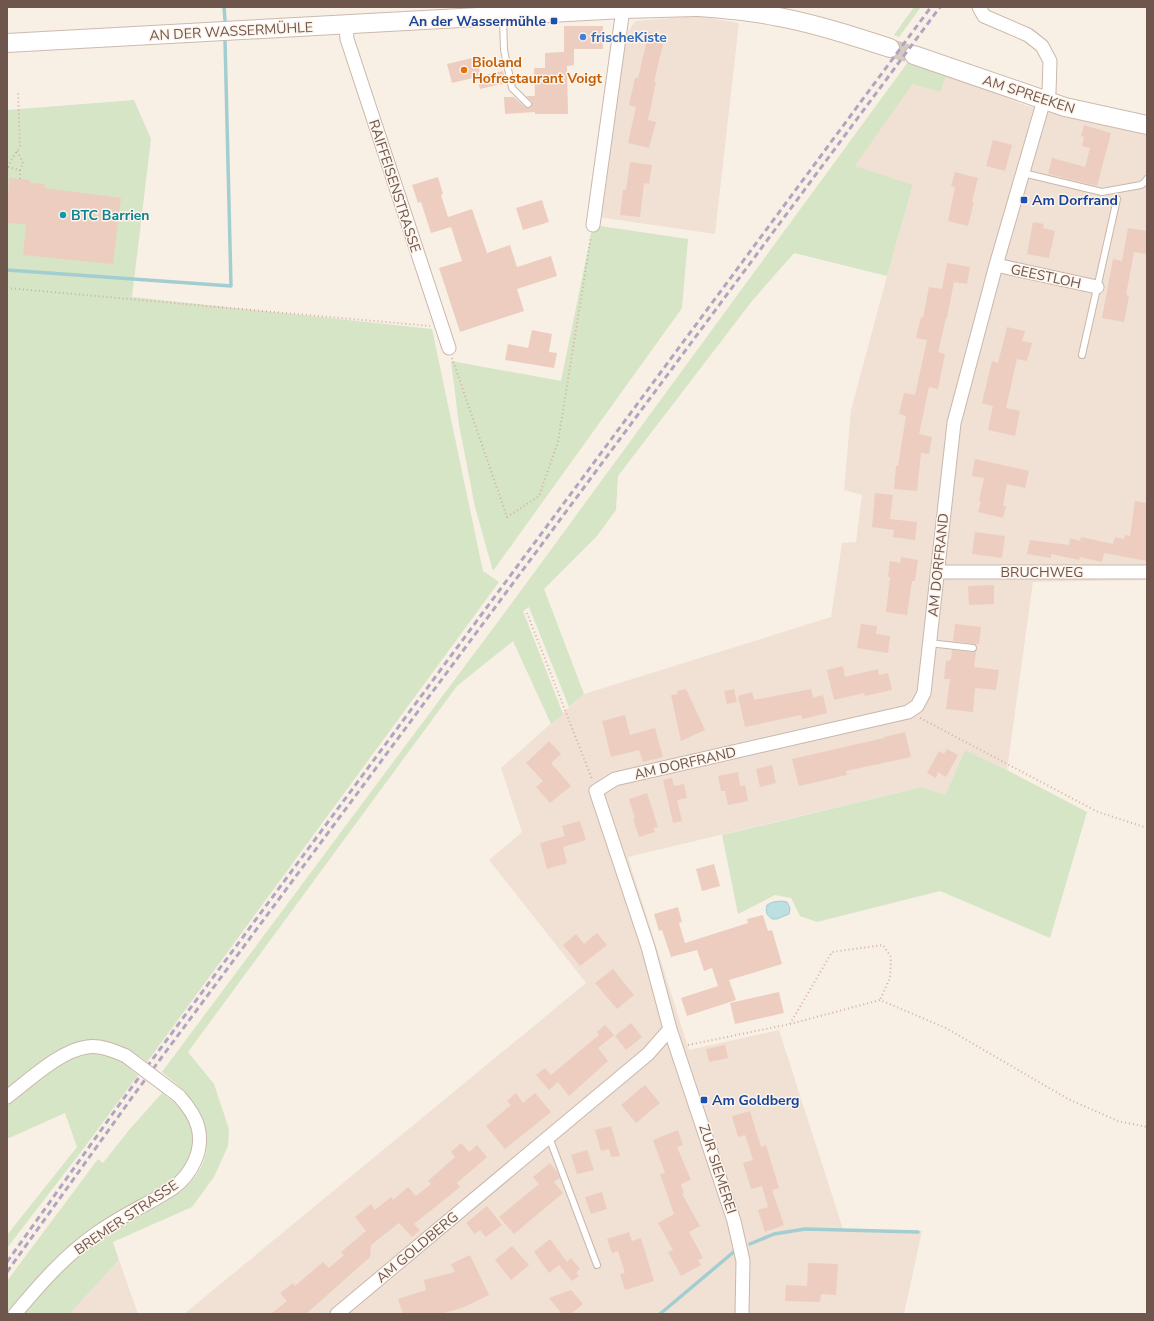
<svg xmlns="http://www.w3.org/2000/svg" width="1154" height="1321" font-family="'Nunito Sans',sans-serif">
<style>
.residential{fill:#f0e1d4}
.green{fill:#d5e5c5}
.water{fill:#bcdfe1;stroke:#a3ced1}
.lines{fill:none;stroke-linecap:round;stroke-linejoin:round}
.stream{stroke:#a3ced1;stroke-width:3.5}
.building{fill:#eccdc0}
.secondary-tunnel{stroke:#d6cabf;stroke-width:18;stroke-dasharray:18 9;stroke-linecap:butt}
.lane-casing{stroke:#c9b7ac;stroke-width:8}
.street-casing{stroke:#c9b7ac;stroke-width:15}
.secondary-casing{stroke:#ceb9ad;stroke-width:20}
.path{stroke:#d0b0a3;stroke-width:2;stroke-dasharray:1 3;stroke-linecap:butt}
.lane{stroke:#fff;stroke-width:6}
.street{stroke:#fff;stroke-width:13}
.secondary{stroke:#fff;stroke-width:18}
.rail{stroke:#b2a5c1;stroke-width:3;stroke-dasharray:6 4;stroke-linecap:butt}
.street-bridge-casing{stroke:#c9b7ac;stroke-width:15;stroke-linecap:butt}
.street-bridge{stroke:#fff;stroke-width:13}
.transit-dot{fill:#1a4fb4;stroke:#fdf4eb;stroke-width:1.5}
.shop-dot{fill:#3f7fe0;stroke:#fdf4eb;stroke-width:1.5}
.food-dot{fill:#e8710a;stroke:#fdf4eb;stroke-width:1.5}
.culture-dot{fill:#0f9aa8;stroke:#fdf4eb;stroke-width:1.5}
.labels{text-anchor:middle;stroke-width:3;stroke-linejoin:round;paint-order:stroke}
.transit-label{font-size:14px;font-weight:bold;fill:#164399;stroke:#fdf4eb;text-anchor:start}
.street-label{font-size:14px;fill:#6f564d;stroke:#fdf4eb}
.shop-label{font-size:14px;font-weight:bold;fill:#366cbe;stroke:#fdf4eb;text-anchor:start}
.food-label{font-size:14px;font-weight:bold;fill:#c56008;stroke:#fdf4eb;text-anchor:start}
.culture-label{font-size:14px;font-weight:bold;fill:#0d838f;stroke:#fdf4eb;text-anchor:start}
</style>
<rect width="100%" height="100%" fill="#f9f0e5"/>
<path class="residential" d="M698 16 739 23 715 234 598 217 625 37 635 21Z
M946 75 1027 106 1147 133V580L1033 582 1007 770 965 750 945 795 922 787 628 857 689 1050 779 1030 843 1229 922 1231 904 1314H184L586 983 489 860 522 832 501 768 584 694 831 617 842 543 856 542 862 495 844 490 851 410 887 276 913 186 855 166 913 84Z
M119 1260 138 1314H68Z"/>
<path class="green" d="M914 7H921L899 37 894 35Z
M908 62 946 75 940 92 913 84 855 166 913 185 887 276 794 253 752 301 618 476 616 510 597 536 544 589 584 694 569 707 529 607 523 611 563 714 551 724 513 641 457 686 188 1052 214 1084 229 1129 228 1146 214 1177 192 1207 113 1242 119 1260 69 1314H23C39 1295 56 1275 75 1259 86 1249 98 1241 109 1233 144 1208 209 1193 207 1140 206 1120 198 1105 184 1092L185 1091 162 1072 517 596Z
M134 100 151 139 132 297 432 329 483 571 499 582 147 1062 139 1056 130 1069 138 1075 84 1148 7 1248V1235L77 1147 65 1113 7 1139V110Z
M593 225 688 239 682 308 493 571 475 507 459 425 451 361 561 381Z
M965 750 1007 770 1087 812 1050 938 940 891 817 922 800 916 791 898 775 895 738 914 722 835 922 787 945 795Z
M162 1093 175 1103 190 1120 193 1140 191 1154 184 1168 172 1180 105 1220 58 1257 7 1313V1281L98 1159 103 1163 129 1130Z"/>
<path class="water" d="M781 901 787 902 790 908 789 914 777 919H772C767 915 765 913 767 905L773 902Z"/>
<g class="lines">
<path class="stream" d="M224 7 225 20
M7 270 231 286 225 40
M750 1244 774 1234 805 1229 918 1232
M660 1314 736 1250"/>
</g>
<path class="building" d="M564 26H603V49H574V65L567 66 568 114H535V112L505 114 504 97H514L525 107 529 108 531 107 532 102 526 96H535L534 68H545V53L564 52Z
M649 32 665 36 654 82H656L648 120 656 122 649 148 628 143 636 107 629 105 635 78H638Z
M476 57 481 76 452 83 447 64Z
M503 71 506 83 480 89 477 77Z
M1084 125 1111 133 1097 186 1048 174 1052 158 1085 167 1090 148 1082 146 1084 137 1081 136Z
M993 140 1012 145 1005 171 986 166Z
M630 162 652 165 649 184 644 183 640 217 620 215 623 190H626Z
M955 172 978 178 972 202H974L968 226 948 221 955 187 951 186Z
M438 177 443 194 441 195 448 217 472 209 487 253 510 245 517 267 551 256 557 276 517 289 524 311 460 332 439 268 462 261 451 227 431 233 421 202 418 203 412 185Z
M9 178 30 180V183L45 184 44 188 121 198 113 264 23 255 26 224 7 223Z
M542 200 549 222 523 230 516 208Z
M1033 222 1044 224 1043 228 1055 231 1049 258 1027 254Z
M1128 228 1147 231V249L1146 254 1134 252 1126 295 1129 296 1124 322 1102 318 1113 259 1122 261Z
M947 263 970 267 967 284 954 282 947 318H946L938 352 945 354 938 389 929 387 919 434 932 437 929 454 921 453 917 491 894 489 896 466H898L906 416 899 414 904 393 915 395 927 340 916 338 921 317 923 318 929 287 942 289Z
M1007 327 1025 331 1022 341 1032 343 1027 361 1017 359 1006 408 1020 411 1015 436 988 430 993 406 982 403 992 361 998 363Z
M532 330 552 334 549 352 557 353 554 368 505 360 508 344 528 348Z
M975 459 1029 471 1025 488 1007 484 1003 506H1006L1003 518 978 512 981 501H979L984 478 972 476Z
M875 493 893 495 890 519 917 522 915 540 893 537 894 530 872 527Z
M1135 501 1147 503V561L1104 553 1102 562 1080 557 1079 560 1051 554V558L1027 554 1030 540 1069 545 1070 538 1080 541 1081 537 1113 544 1115 537 1124 539 1125 535 1130 536Z
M975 532 1005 536 1002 558 972 554Z
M901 557 918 560 915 581H912L907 615 886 612 890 577H888L890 561 900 563Z
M994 585V604L969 605 968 586Z
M861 624 877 626 876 634 890 636 888 653 857 648Z
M955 624 981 627 979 644H976V645L974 644 953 641Z
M952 650 972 652H976L974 667 999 670 996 690 975 688 973 712 946 709 950 679H944L946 661 951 660Z
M843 666 845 677 878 669 879 675 888 673 892 690 865 696 864 693 834 700 827 670Z
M686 689 705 730 681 741 671 695 678 694 677 691Z
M734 689 737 702 727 704 724 691Z
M811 689 813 698 823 695 827 713 802 719 801 715 745 727 738 696 752 692 754 700Z
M625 715 630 735 655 728 663 757 643 762 639 750 611 757 602 721Z
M905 732 911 757 846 771 847 775 799 786 792 759 884 738V737Z
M549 741 561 754 551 763 571 786 550 803 536 787 543 781 526 763Z
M947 749 958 755 946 777 938 772 936 778 927 773 939 751 944 754Z
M772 765 776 783 760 787 756 769Z
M738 772 740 786 745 785 748 801 728 805 725 791H721L718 776Z
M672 778 674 786 684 784 687 798 677 800 682 821 673 823 663 780Z
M647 793 658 827 653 828 655 832 639 837 633 819 635 818 629 799Z
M580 821 586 840 563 847 567 863 547 869 540 843 565 836 562 826Z
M714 864 720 886 702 891 696 869Z
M678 907 682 922 679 923 685 943 748 923 747 919 763 915 768 931 772 930 782 964 729 980 736 1000 687 1016 681 998 718 986 712 968 704 971 697 950 671 957 662 930 659 931 654 914Z
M597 933 607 945 580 966 563 945 576 934 584 944Z
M613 969 634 995 617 1009 595 983Z
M779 992 784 1013 735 1024 730 1003Z
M631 1023 642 1037 626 1050 615 1036Z
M605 1025 614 1035 598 1048 608 1061 569 1096 558 1082 549 1090 536 1075 545 1068 551 1075 599 1035 597 1032Z
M725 1045 728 1058 709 1062 706 1049Z
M645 1085 660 1103 636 1123 621 1105Z
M516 1093 523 1103 535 1093 551 1112 505 1149 486 1126 511 1105 507 1101Z
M750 1111 761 1147 766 1145 779 1188 772 1190 784 1225 765 1232 758 1210 768 1207 762 1186 751 1189 743 1163 753 1160 745 1135 738 1137 732 1116Z
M611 1126 620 1156 611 1157 609 1149 601 1151 595 1130Z
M678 1130 683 1145 677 1147 691 1180 681 1184 684 1193 682 1194 700 1226 689 1232 703 1258 698 1260 701 1265 681 1276 668 1252 673 1250 658 1223 674 1214 660 1174 665 1173 653 1140Z
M461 1143 469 1152 477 1145 487 1157 457 1183 460 1187 414 1224 420 1230 412 1237 399 1223 371 1245 370 1257 306 1314H271L287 1301 280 1293 293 1283 295 1286 323 1262 329 1268 344 1255 341 1252 366 1231 355 1217 371 1204 375 1210 391 1197 393 1200 408 1187 416 1196 431 1184 428 1181 455 1157 451 1152Z
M587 1150 594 1170 577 1174 571 1155Z
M550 1163 557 1172 560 1178 554 1182 563 1193 514 1234 499 1217 539 1184 533 1177Z
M602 1192 607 1209 591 1214 585 1197Z
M487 1206 502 1225 486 1237 480 1230 475 1234 466 1223Z
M629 1232 632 1241 641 1238 654 1281 625 1290 620 1274 625 1273 618 1251 612 1253 607 1239Z
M550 1239 567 1262 571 1258 580 1269 576 1273 579 1276 572 1281 559 1265 549 1273 534 1252Z
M512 1246 529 1265 511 1280 495 1260Z
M470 1255 489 1295 462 1308 441 1314H403L398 1299 426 1290 424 1280 455 1272 451 1264Z
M808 1263 838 1264 836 1295 821 1294 820 1302 785 1301 786 1285 807 1286Z
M571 1290 583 1304 571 1314H562L549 1298Z"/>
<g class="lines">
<path class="secondary-tunnel" d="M890 48 914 55"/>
<defs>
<path id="lane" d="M503 17 504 50 512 88 528 104
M1023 173 1102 192 1141 185 1145 182 1147 179
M1082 355 1117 199
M929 643 973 648
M549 1137 597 1265"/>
<path id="street" d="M346 24 347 39 449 348
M593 225 623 9 625 7
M996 265 1097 287
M937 572H1147
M7 1097C28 1081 61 1050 87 1047 101 1045 114 1051 126 1056
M15 1314C41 1283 66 1254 100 1231 117 1219 137 1209 155 1199 161 1195 168 1192 173 1188 192 1174 204 1150 198 1127 195 1115 187 1105 179 1096
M337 1314 648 1054 670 1029
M742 1314 743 1261 734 1221 670 1029 648 947 596 791 615 779 908 712 917 706 924 693 954 423 996 265 1044 100 1049 92 1050 61 1042 46 1028 35 984 16 979 7"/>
<path id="secondary" d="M697 7C724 9 752 11 779 17 816 24 853 36 890 48
M7 43 623 9 696 7
M914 55 1065 107 1147 125"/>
</defs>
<use href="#lane" class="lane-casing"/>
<use href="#street" class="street-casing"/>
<use href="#secondary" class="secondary-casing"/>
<path class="path" d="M8 167 20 170 23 163 17 151
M20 170V179
M7 171 10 162 20 147 18 91
M7 288 430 326
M452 358 507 517 539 496 558 442 591 236
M527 613 592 779
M920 718 1098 812 1147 828
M790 1024 832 952 883 945 891 957 890 978 880 1000
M688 1045 790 1024 880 1000 946 1028 1068 1099 1118 1121 1147 1127"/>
<use href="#lane" class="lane"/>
<use href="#street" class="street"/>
<use href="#secondary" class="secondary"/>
<path class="rail" d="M7 1262 129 1091 931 7
M7 1272 133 1096 940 7"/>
<defs>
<path id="street-bridge" d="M126 1056 179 1096"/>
</defs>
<use href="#street-bridge" class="street-bridge-casing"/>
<use href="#street-bridge" class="street-bridge"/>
</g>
<g class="transit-dot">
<rect x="550" y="17" width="8" height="8" rx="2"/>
<rect x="1020" y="196" width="8" height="8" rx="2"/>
<rect x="700" y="1096" width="8" height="8" rx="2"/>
</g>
<circle class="shop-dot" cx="583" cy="37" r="4"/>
<circle class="food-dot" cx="464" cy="70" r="4"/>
<circle class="culture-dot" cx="63" cy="215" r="4"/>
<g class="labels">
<g class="transit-label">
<text x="546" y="26" text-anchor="end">An der Wassermühle</text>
<text x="1032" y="205">Am Dorfrand</text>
<text x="712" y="1105">Am Goldberg</text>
</g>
<g class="street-label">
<text transform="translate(231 31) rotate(-3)" y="5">AN DER WASSERMÜHLE</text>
<text transform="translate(1029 94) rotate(18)" y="5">AM SPREEKEN</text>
<text transform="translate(395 186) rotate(72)" y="5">RAIFFEISENSTRASSE</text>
<text transform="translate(1046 276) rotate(12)" y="5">GEESTLOH</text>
<text transform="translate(938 565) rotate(-84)" y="5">AM DORFRAND</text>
<text x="1042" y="577">BRUCHWEG</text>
<text transform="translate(685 763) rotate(-13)" y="5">AM DORFRAND</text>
<text transform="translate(718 1169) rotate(72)" y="5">ZUR SIEMEREI</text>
<text transform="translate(126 1217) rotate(-34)" y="5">BREMER STRASSE</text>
<text transform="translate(417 1247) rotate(-40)" y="5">AM GOLDBERG</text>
</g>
<g class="shop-label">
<text x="591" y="42">frischeKiste</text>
</g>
<g class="food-label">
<text x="472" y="67">Bioland<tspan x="472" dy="16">Hofrestaurant Voigt</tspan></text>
</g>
<g class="culture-label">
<text x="71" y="220">BTC Barrien</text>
</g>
</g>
<rect width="1154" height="1321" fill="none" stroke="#6f564d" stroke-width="16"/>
</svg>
